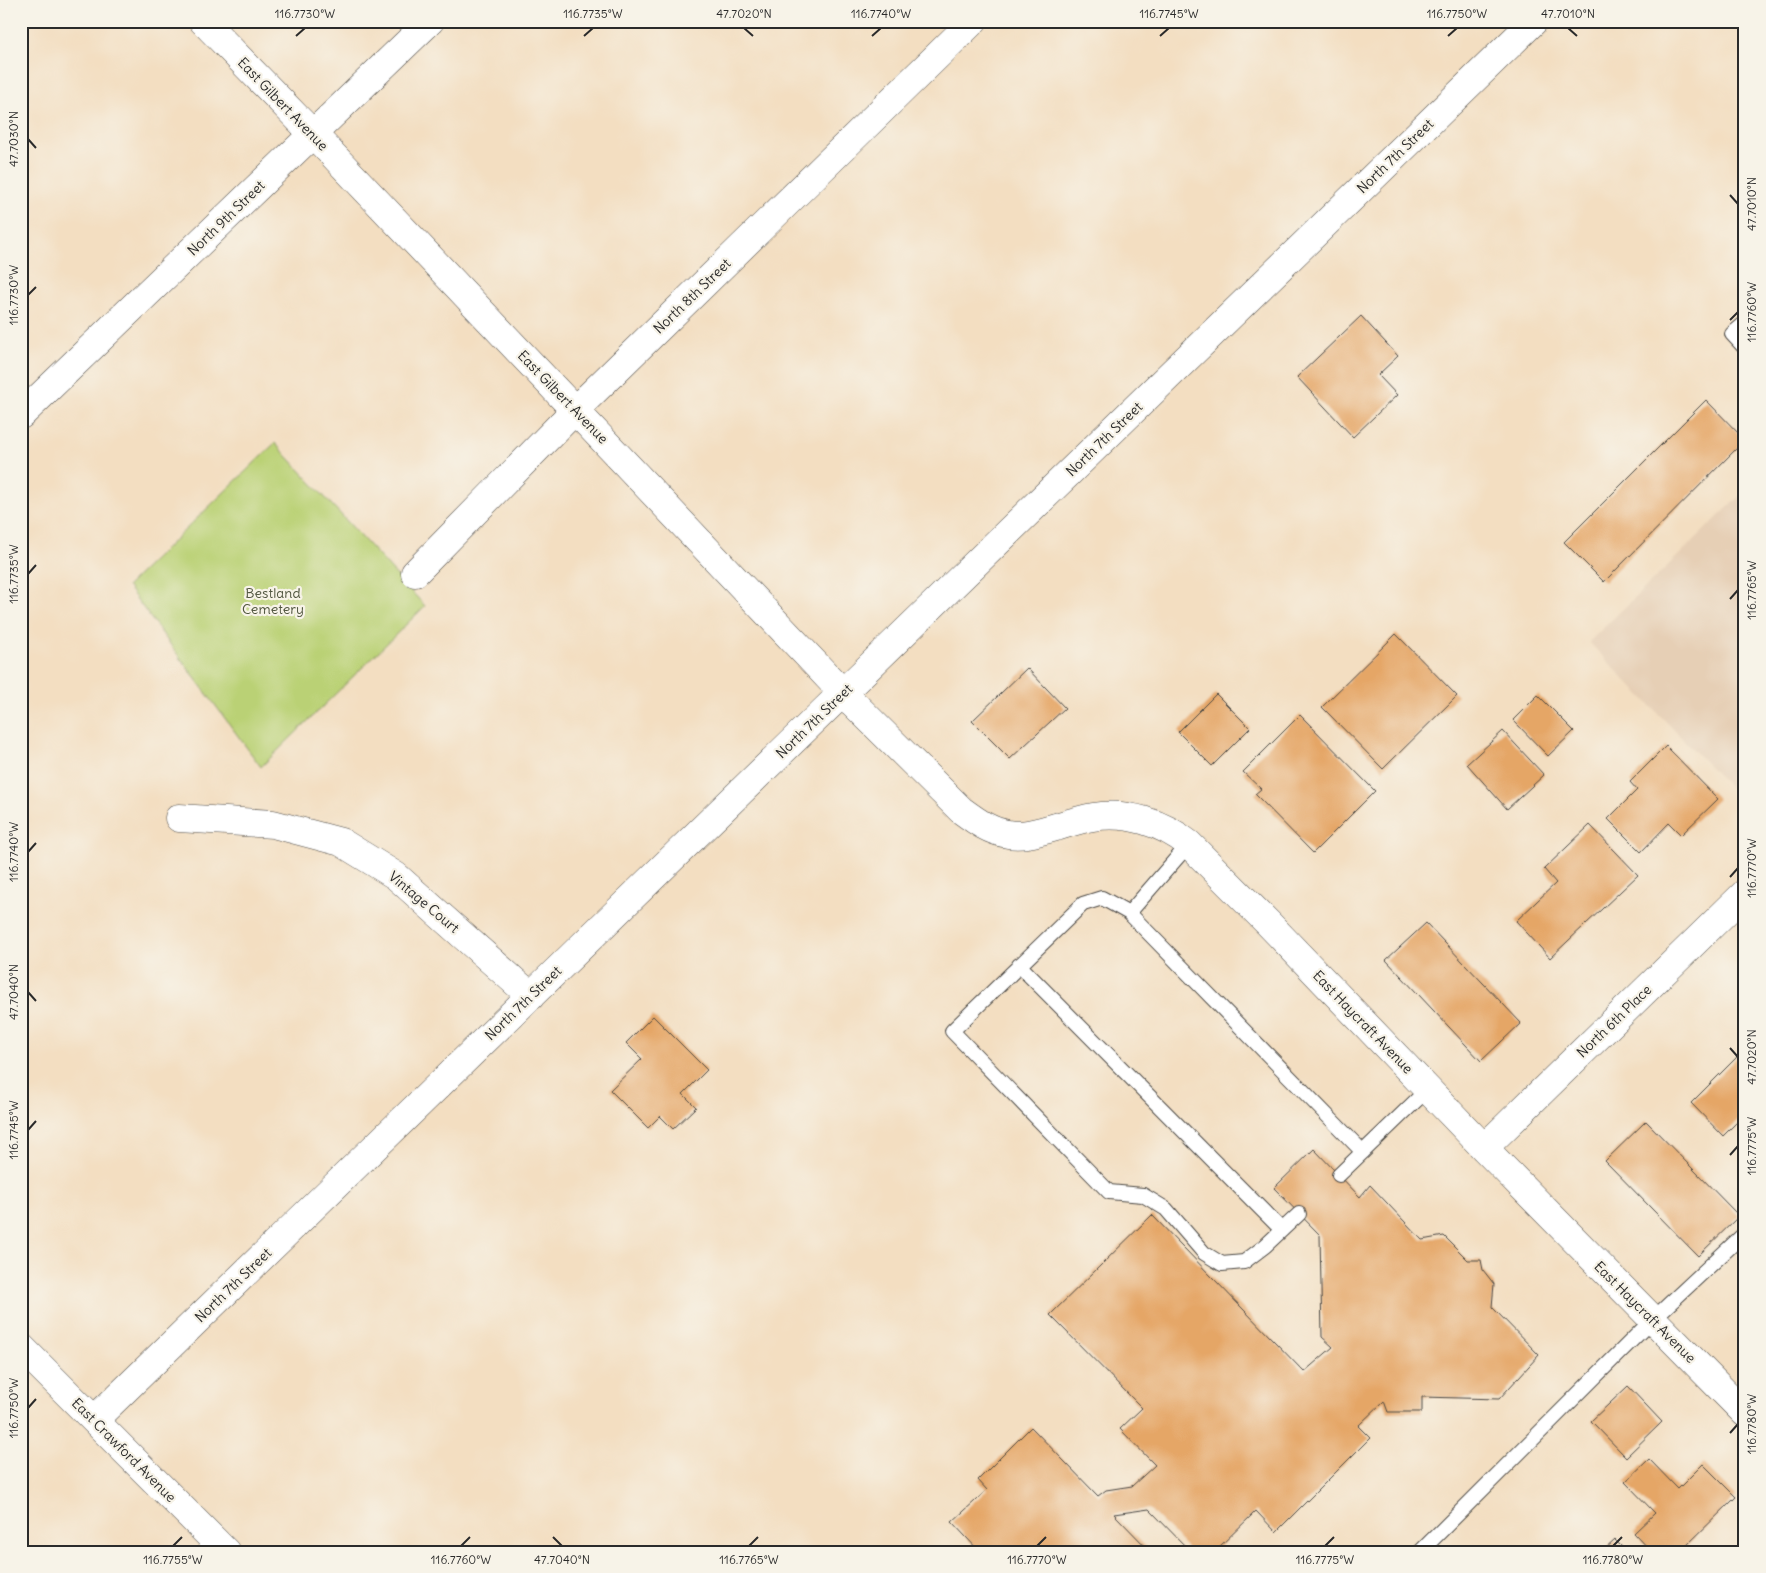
<svg xmlns="http://www.w3.org/2000/svg" width="1766" height="1573" font-family="Delius,sans-serif">
<style>
.built{fill:#e6cfb5}
.green{fill:#bad175;stroke:#727e50}
.building{fill:#e5a666}
.lines{fill:none;stroke-linecap:round;stroke-linejoin:round}
.service-casing{stroke:#494642;stroke-width:16}
.minor-casing{stroke:#494642;stroke-width:29}
.service{stroke:#fff;stroke-width:14}
.minor{stroke:#fff;stroke-width:28}
.ticks{fill:none;stroke:#2b2b2b;stroke-width:2}
.labels{text-anchor:middle;stroke-width:4.5;stroke-linejoin:round;paint-order:stroke}
.street-label{font-size:14px;fill:#2b2b2b;stroke:#f7f3e8}
.park-label{font-size:14px;fill:#4f543e;stroke:#f7f3e8}
.neatline{fill:none;stroke:#2b2b2b;stroke-width:2}
.ticks-label{font-size:12px;text-anchor:middle;fill:#2b2b2b}
</style>
<rect width="100%" height="100%" fill="#f7f3e8"/>
<filter id="ink" filterUnits="userSpaceOnUse"><feTurbulence type="fractalNoise" baseFrequency=".02" numOctaves="2"/><feDisplacementMap in="SourceGraphic" scale="10" xChannelSelector="R" yChannelSelector="G"/><feConvolveMatrix kernelMatrix="1 2 1 2 8 2 1 2 1" color-interpolation-filters="sRGB"/></filter>
<filter id="wash" filterUnits="userSpaceOnUse"><feTurbulence type="fractalNoise" baseFrequency=".0096" numOctaves="4" result="noise"/><feDisplacementMap in="SourceGraphic" scale="20" xChannelSelector="R" yChannelSelector="G"/><feGaussianBlur stdDeviation="1.12" result="paint"/><feColorMatrix in="noise" values="0 0 0 0 0 0 0 0 0 0 0 0 0 0 0 0 0 1.4 0 .05"/><feComposite in="paint" operator="in"/></filter>
<g filter="url(#wash)">
<rect width="100%" height="100%" fill="#f3dec1"/>
<path class="built" d="M1745 491V803L1589 642Z"/>
<path class="green" d="M275 443 425 606 261 767 127 586Z"/>
<g id="blocks">
<path class="building" d="M1361 316 1398 356 1378 375 1397 395 1353 437 1297 377Z
M1706 400 1745 440 1604 582 1564 542Z
M1396 634 1457 696 1383 769 1322 707Z
M1027 668 1065 708 1010 759 972 721Z
M1216 694 1250 728 1212 766 1178 732Z
M1538 695 1574 731 1548 756 1513 720Z
M1300 715 1375 791 1313 853 1255 794 1261 789 1243 772Z
M1503 731 1544 775 1507 809 1467 764Z
M1666 746 1718 799 1681 835 1669 823 1641 852 1608 819 1637 790 1630 782Z
M1590 825 1638 875 1550 958 1516 921 1556 883 1544 869Z
M1426 923 1521 1023 1481 1061 1386 960Z
M653 1016 707 1070 683 1094 696 1107 673 1129 660 1116 648 1128 610 1090 642 1059 626 1043Z
M1745 1049V1114L1723 1136 1691 1103Z
M1646 1121 1739 1216 1698 1256 1605 1161Z
M1314 1149 1360 1197 1370 1185 1422 1240 1444 1236 1468 1260H1481L1483 1270 1494 1284 1492 1307 1539 1355 1499 1399 1422 1397V1412H1388L1384 1401 1358 1426 1370 1438 1276 1532 1256 1511 1214 1552H1191L1149 1509 1114 1514 1151 1552H980L952 1522 987 1490 978 1480 1031 1427 1098 1496 1106 1490 1132 1486 1155 1465 1120 1429 1142 1408 1050 1315 1152 1215 1304 1372 1333 1347 1322 1337 1320 1235 1274 1188Z
M1628 1386 1662 1422 1626 1457 1591 1421Z
M1649 1459 1678 1489 1703 1464 1736 1497 1680 1552H1652L1634 1533 1655 1513 1625 1482Z
M1615 1540 1627 1552H1602Z"/>
</g>
</g>
<g filter="url(#ink)">
<use href="#blocks" fill-opacity="0" stroke="#494642" stroke-width="1"/>
<g class="lines">
<defs>
<path id="service" d="M1745 323 1732 334 1745 348
M1189 844 1129 913 1102 898 1083 904 952 1031 1109 1192 1143 1195 1166 1209 1204 1253 1222 1264 1244 1262 1265 1246 1299 1214
M1129 913 1363 1152
M1019 965 1282 1230
M1339 1175 1428 1089
M1420 1552 1652 1320 1745 1233"/>
<path id="minor" d="M203 21 314 135 843 693 961 810C976 821 989 831 1008 834 1024 837 1041 831 1056 827 1069 823 1081 819 1093 817 1127 811 1163 823 1189 844L1269 924 1484 1148 1745 1413
M21 415 430 21
M415 573 575 410 973 21
M179 818 273 824 341 842 396 876 531 996
M1484 1148 1745 893
M21 1347 226 1552
M94 1420 1534 21"/>
</defs>
<use href="#service" class="service-casing"/>
<use href="#minor" class="minor-casing"/>
<use href="#service" class="service"/>
<use href="#minor" class="minor"/>
</g>
</g>
<path class="ticks" d="M744 28 753 36M1568 28 1577 36M296 36 305 28M584 36 593 28M872 36 881 28M1160 36 1169 28M1448 36 1457 28M28 139 36 148M1730 195 1738 204M28 295 36 287M1730 320 1738 312M28 574 36 565M1730 599 1738 590M28 852 36 843M1730 877 1738 868M28 992 36 1001M1730 1048 1738 1057M28 1130 36 1121M1730 1155 1738 1146M28 1408 36 1399M1730 1433 1738 1424M553 1537 562 1546M173 1546 182 1537M461 1546 470 1537M749 1546 758 1537M1037 1546 1046 1537M1325 1546 1334 1537M1613 1546 1622 1537"/>
<g class="labels">
<g class="street-label">
<text transform="translate(283 104) rotate(46)" y="5">East Gilbert Avenue</text>
<text transform="translate(1395 156) rotate(-44)" y="5">North 7th Street</text>
<text transform="translate(226 218) rotate(-44)" y="5">North 9th Street</text>
<text transform="translate(692 296) rotate(-44)" y="5">North 8th Street</text>
<text transform="translate(563 397) rotate(46)" y="5">East Gilbert Avenue</text>
<text transform="translate(1104 439) rotate(-44)" y="5">North 7th Street</text>
<text transform="translate(814 721) rotate(-44)" y="5">North 7th Street</text>
<text transform="translate(424 902) rotate(40)" y="5">Vintage Court</text>
<text transform="translate(523 1003) rotate(-44)" y="5">North 7th Street</text>
<text transform="translate(1614 1021) rotate(-44)" y="5">North 6th Place</text>
<text transform="translate(1363 1022) rotate(46)" y="5">East Haycraft Avenue</text>
<text transform="translate(233 1285) rotate(-44)" y="5">North 7th Street</text>
<text transform="translate(1645 1312) rotate(45)" y="5">East Haycraft Avenue</text>
<text transform="translate(124 1450) rotate(45)" y="5">East Crawford Avenue</text>
</g>
<g class="park-label">
<text x="273" y="598">Bestland<tspan x="273" dy="16">Cemetery</tspan></text>
</g>
</g>
<rect width="1766" height="1573" fill="none" stroke="#f7f3e8" stroke-width="55"/>
<rect x="28" y="28" width="1710" height="1518" class="neatline"/>
<g class="ticks-label">
<text x="305" y="18">116.7730°W</text>
<text x="593" y="18">116.7735°W</text>
<text x="744" y="18">47.7020°N</text>
<text x="881" y="18">116.7740°W</text>
<text x="1169" y="18">116.7745°W</text>
<text x="1457" y="18">116.7750°W</text>
<text x="1568" y="18">47.7010°N</text>
<text transform="translate(14 139) rotate(-90)" y="4">47.7030°N</text>
<text transform="translate(1752 204) rotate(-90)" y="4">47.7010°N</text>
<text transform="translate(14 295) rotate(-90)" y="4">116.7730°W</text>
<text transform="translate(1752 312) rotate(-90)" y="4">116.7760°W</text>
<text transform="translate(14 574) rotate(-90)" y="4">116.7735°W</text>
<text transform="translate(1752 590) rotate(-90)" y="4">116.7765°W</text>
<text transform="translate(14 852) rotate(-90)" y="4">116.7740°W</text>
<text transform="translate(1752 868) rotate(-90)" y="4">116.7770°W</text>
<text transform="translate(14 992) rotate(-90)" y="4">47.7040°N</text>
<text transform="translate(1752 1057) rotate(-90)" y="4">47.7020°N</text>
<text transform="translate(14 1130) rotate(-90)" y="4">116.7745°W</text>
<text transform="translate(1752 1146) rotate(-90)" y="4">116.7775°W</text>
<text transform="translate(14 1408) rotate(-90)" y="4">116.7750°W</text>
<text transform="translate(1752 1424) rotate(-90)" y="4">116.7780°W</text>
<text x="173" y="1564">116.7755°W</text>
<text x="461" y="1564">116.7760°W</text>
<text x="562" y="1564">47.7040°N</text>
<text x="749" y="1564">116.7765°W</text>
<text x="1037" y="1564">116.7770°W</text>
<text x="1325" y="1564">116.7775°W</text>
<text x="1613" y="1564">116.7780°W</text>
</g>
</svg>
